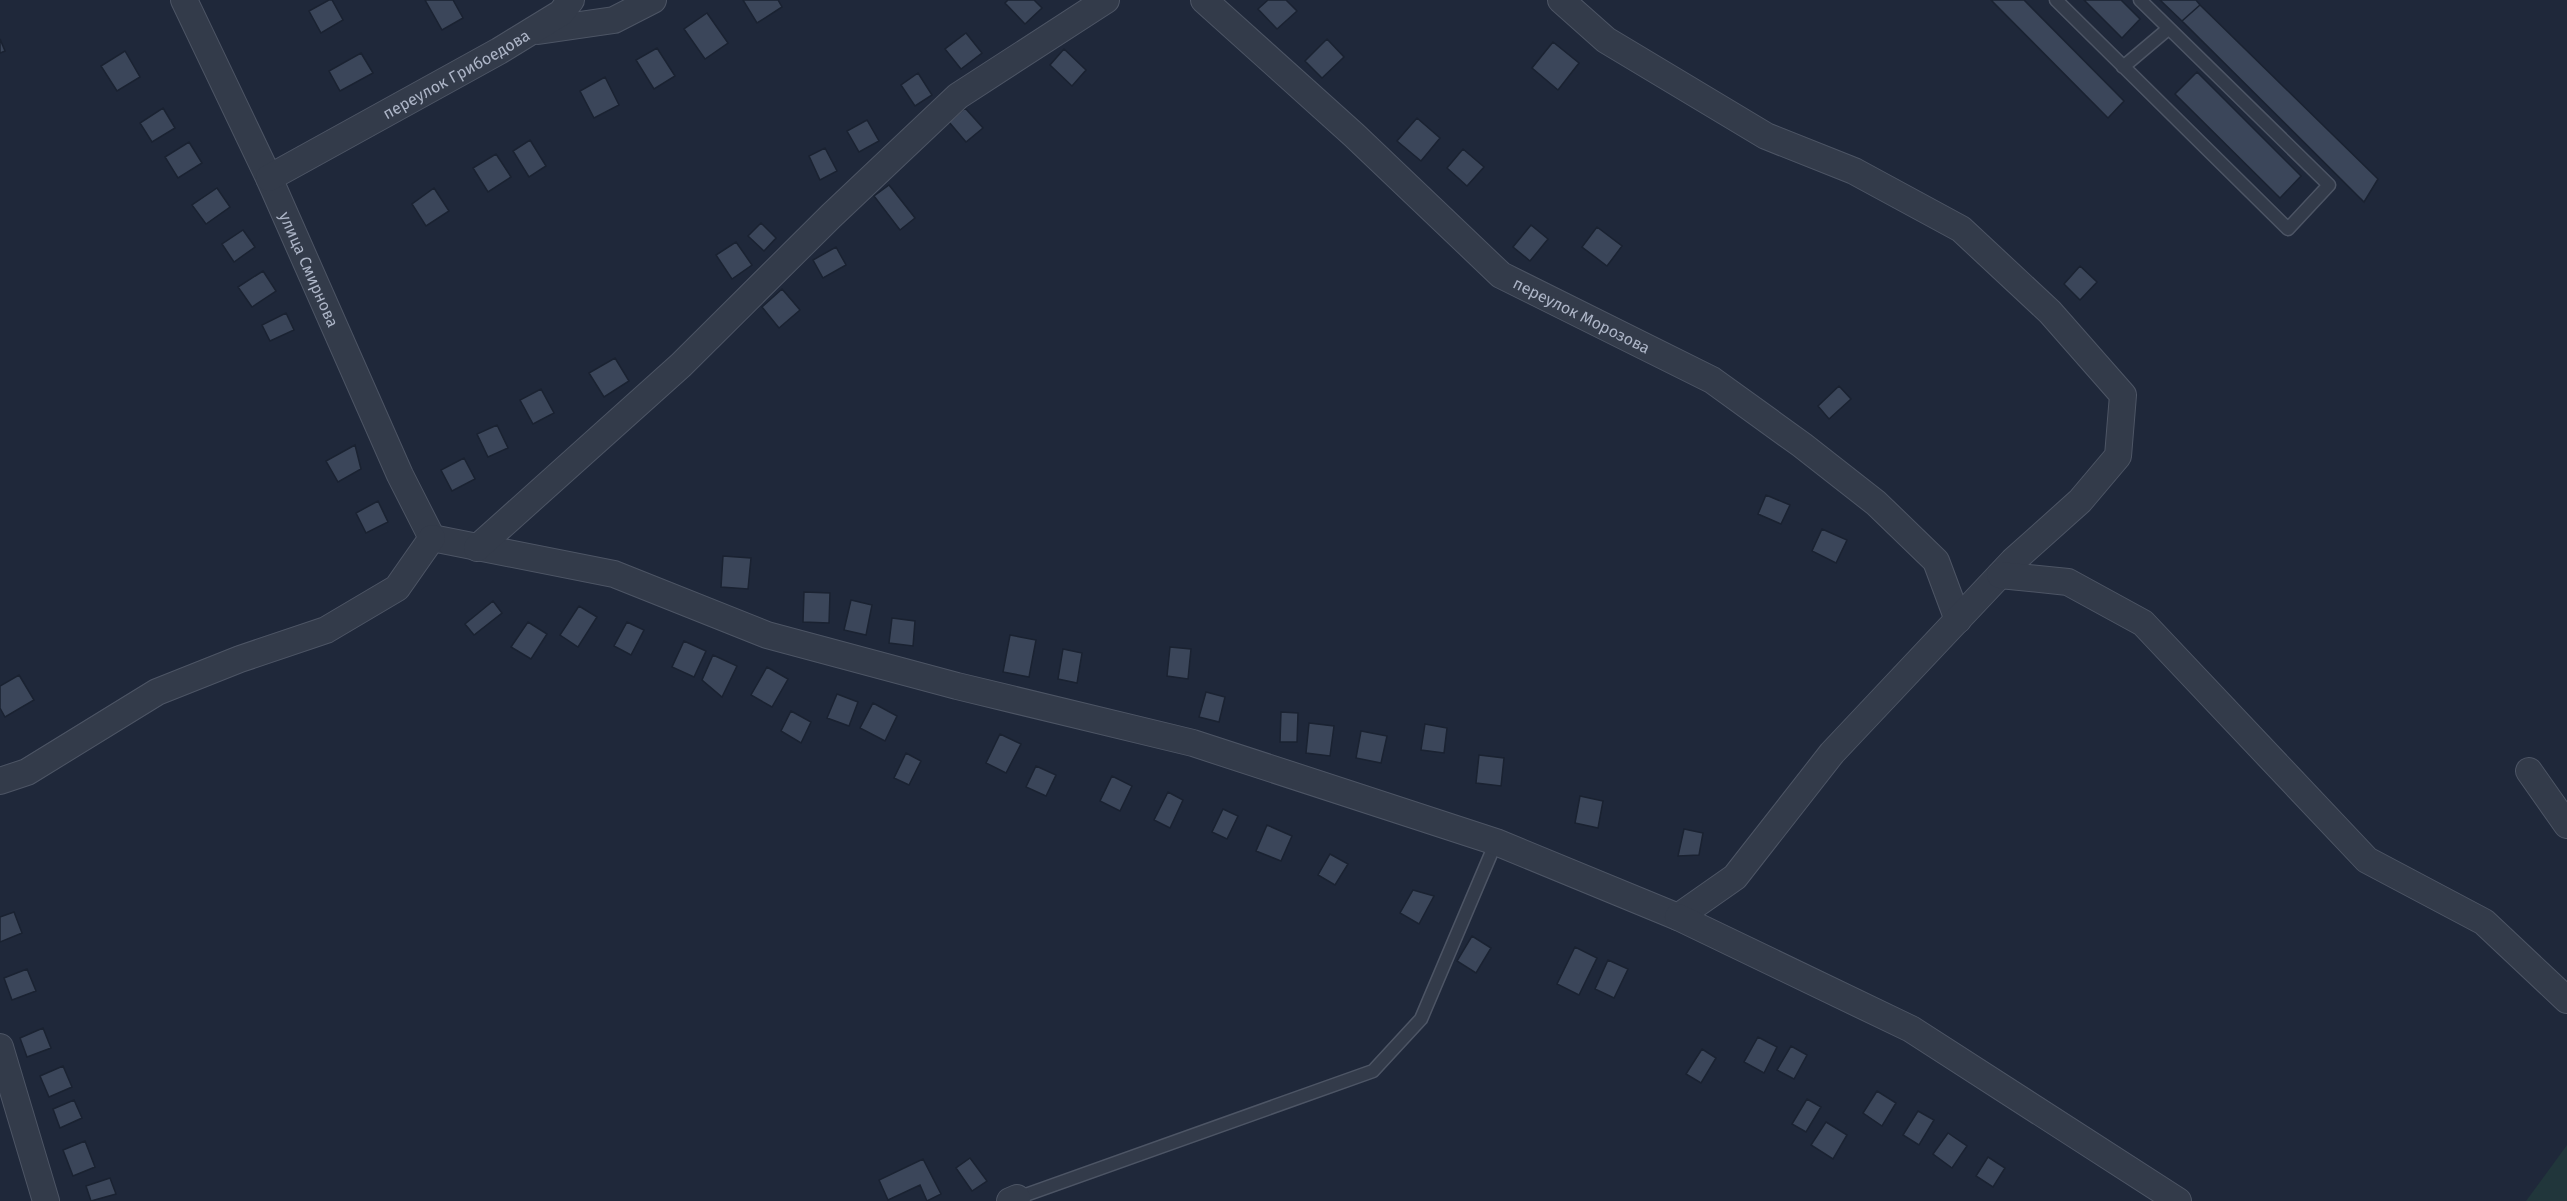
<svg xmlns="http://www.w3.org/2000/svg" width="2567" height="1201" font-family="'Fira Sans',sans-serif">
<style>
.green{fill:#21363b}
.building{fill:#3b465a;stroke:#1a2231;stroke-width:1.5}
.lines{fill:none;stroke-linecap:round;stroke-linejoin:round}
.lane-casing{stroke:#4d5565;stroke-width:15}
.street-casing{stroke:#4d5565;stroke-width:28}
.lane{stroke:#333b4a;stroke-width:12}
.street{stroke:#333b4a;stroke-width:26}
.labels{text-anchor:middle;stroke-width:6;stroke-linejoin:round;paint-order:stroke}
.street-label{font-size:16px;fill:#adb5c7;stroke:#18202e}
</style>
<rect width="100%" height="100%" fill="#1f283a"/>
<path class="green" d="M2567 1145V1201H2526Z"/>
<path class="building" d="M329 0H332L343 20 321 33 309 11Z
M425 0H453L463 18 442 30Z
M743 0H778L782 7 757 23Z
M1008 0H1034L1042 8 1025 24 1005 3Z
M1268 0H1286L1297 11 1277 29 1258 9Z
M1991 0H2024L2124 101 2108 118Z
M2084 0H2121L2140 19 2122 38Z
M2160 0H2196L2200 5 2182 21Z
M2200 5 2378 179 2364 202 2182 21Z
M707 13 728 43 705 59 684 29Z
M966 33 982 53 961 69 945 49Z
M0 39 5 51 0 53Z
M1327 39 1344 57 1322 78 1305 61Z
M1553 42 1579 63 1558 90 1532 68Z
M657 48 675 76 654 89 636 60Z
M1064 49 1086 70 1072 86 1050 65Z
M125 51 140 77 117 91 101 66Z
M361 53 373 73 340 91 329 71Z
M2197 72 2301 176 2280 198 2175 94Z
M918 73 932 95 915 106 901 85Z
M605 77 619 105 594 118 580 91Z
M163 108 175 128 152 142 140 123Z
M965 108 983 128 966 142 949 122Z
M1417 118 1440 138 1421 161 1397 141Z
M867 120 879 141 859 152 847 131Z
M530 140 546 166 529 177 513 151Z
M189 142 202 163 178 178 165 157Z
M825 148 837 171 820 180 809 156Z
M1463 149 1484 167 1467 186 1447 168Z
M496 154 511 177 488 192 473 168Z
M889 185 915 218 900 230 874 196Z
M217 188 230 207 206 224 192 205Z
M434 188 449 211 426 226 412 204Z
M761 223 776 238 764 251 748 236Z
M1531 225 1548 239 1530 261 1513 247Z
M1597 227 1622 246 1607 266 1582 247Z
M243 230 255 247 234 262 222 244Z
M736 242 752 265 732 279 716 255Z
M836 247 846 265 823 278 813 260Z
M2080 266 2097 282 2080 300 2064 284Z
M263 271 276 291 252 307 238 287Z
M782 289 800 310 779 328 762 307Z
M286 313 294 330 270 341 262 325Z
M615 358 629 381 604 397 589 373Z
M1839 386 1851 399 1829 419 1818 406Z
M541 389 554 413 533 424 520 400Z
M497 425 508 448 488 457 477 434Z
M355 445 361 469 338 482 326 461Z
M464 458 475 479 452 491 441 470Z
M1766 495 1790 505 1781 524 1758 514Z
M378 501 388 522 366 533 356 513Z
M1822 529 1847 540 1836 563 1812 551Z
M723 556 751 558 748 589 721 587Z
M804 592 830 593 829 623 803 622Z
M851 600 872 605 866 635 844 630Z
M493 601 502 613 474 635 465 624Z
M579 606 597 617 578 647 560 635Z
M892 618 915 621 913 646 889 643Z
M528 622 547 634 531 659 511 647Z
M627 622 644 630 631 655 614 646Z
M1010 635 1036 640 1029 677 1003 672Z
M684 641 706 651 694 677 672 667Z
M1170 647 1191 649 1188 679 1167 676Z
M1063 649 1082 653 1077 683 1058 679Z
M713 655 737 666 722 697 702 680Z
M767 667 788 679 772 707 751 695Z
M19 675 34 700 5 717 0 708V686Z
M1206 692 1225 697 1219 722 1199 717Z
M837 694 858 702 849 726 827 718Z
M873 703 897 716 885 741 860 728Z
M791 711 811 722 801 743 781 731Z
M1281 712 1298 713 1297 742H1280Z
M1309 723 1334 726 1330 756 1306 753Z
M1425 724 1447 728 1444 753 1421 750Z
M1361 731 1387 736 1381 763 1356 758Z
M1000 734 1021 744 1006 773 986 763Z
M906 753 921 761 909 785 894 778Z
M1479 755 1504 758 1501 786 1476 783Z
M1036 766 1056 775 1046 796 1026 787Z
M1112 776 1132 786 1120 811 1100 801Z
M1168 792 1183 800 1170 828 1154 820Z
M1580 796 1603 801 1598 828 1575 823Z
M1223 809 1238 816 1227 839 1212 832Z
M1267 825 1292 836 1281 861 1256 851Z
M1684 829 1703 833 1699 855 1678 856Z
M1330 854 1348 864 1335 885 1318 875Z
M1413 890 1434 896 1419 924 1400 913Z
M14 912 22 933 0 942V917Z
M1472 936 1491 948 1476 973 1457 961Z
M1575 947 1597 958 1579 995 1557 984Z
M1608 960 1628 969 1614 998 1595 989Z
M27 969 36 991 12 1000 4 978Z
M43 1028 51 1048 27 1057 20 1038Z
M1758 1037 1777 1047 1764 1073 1744 1062Z
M1791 1046 1807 1055 1794 1079 1777 1070Z
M1702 1049 1716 1058 1701 1083 1686 1074Z
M63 1066 72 1087 49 1097 40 1076Z
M1877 1091 1896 1103 1882 1126 1863 1113Z
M1807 1099 1821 1107 1806 1132 1792 1124Z
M74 1100 82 1118 60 1128 53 1109Z
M1918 1111 1934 1120 1919 1145 1903 1135Z
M1826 1122 1847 1135 1833 1159 1811 1145Z
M1948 1133 1967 1146 1952 1168 1933 1154Z
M85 1141 95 1167 73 1176 63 1150Z
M1988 1157 2005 1168 1993 1187 1976 1176Z
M970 1158 987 1181 972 1191 956 1168Z
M923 1159 941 1194 927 1201 920 1185 888 1200 879 1180Z
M110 1178 116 1194 91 1201 86 1186Z"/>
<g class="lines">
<defs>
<path id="lane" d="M2056 0 2288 229 2329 185 2140 0
M2123 67 2168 29
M1017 1198 1373 1071 1421 1019 1496 842"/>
<g id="street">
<path id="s1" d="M184 0 269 178 400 475 432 538"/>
<path id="s2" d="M1204 0 1354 135 1501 275 1712 380 1802 445 1876 503 1936 561 1958 620"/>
<path d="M538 31 614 20 653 0"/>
<path id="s3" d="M269 178 499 51 561 13 571 0"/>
<path d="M432 538 614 574 767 635 957 686 1193 743 1496 842 1678 917 1735 877 1832 753 2013 561 2080 501 2118 456 2123 395 2050 312 1961 229 1854 171 1766 136 1606 40 1561 0"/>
<path d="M477 548 681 365 831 216 958 96 1106 0"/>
<path d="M2000 575 2068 582 2143 623 2367 860 2484 922 2567 1000"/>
<path d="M2529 771 2567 825"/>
<path d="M0 781 27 772 157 692 240 659 326 630 397 588 432 538"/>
<path d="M1678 917 1911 1029 2178 1201"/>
<path d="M0 1047 46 1201"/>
<path d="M1010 1201 1017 1198"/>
</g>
</defs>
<use href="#lane" class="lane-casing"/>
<use href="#street" class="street-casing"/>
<use href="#lane" class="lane"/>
<use href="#street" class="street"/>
</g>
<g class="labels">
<g class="street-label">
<text dy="6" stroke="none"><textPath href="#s3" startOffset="214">переулок Грибоедова</textPath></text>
<text dy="6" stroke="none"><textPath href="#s1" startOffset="297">улица Смирнова</textPath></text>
<text dy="6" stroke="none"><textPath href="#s2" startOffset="495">переулок Морозова</textPath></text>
</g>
</g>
</svg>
